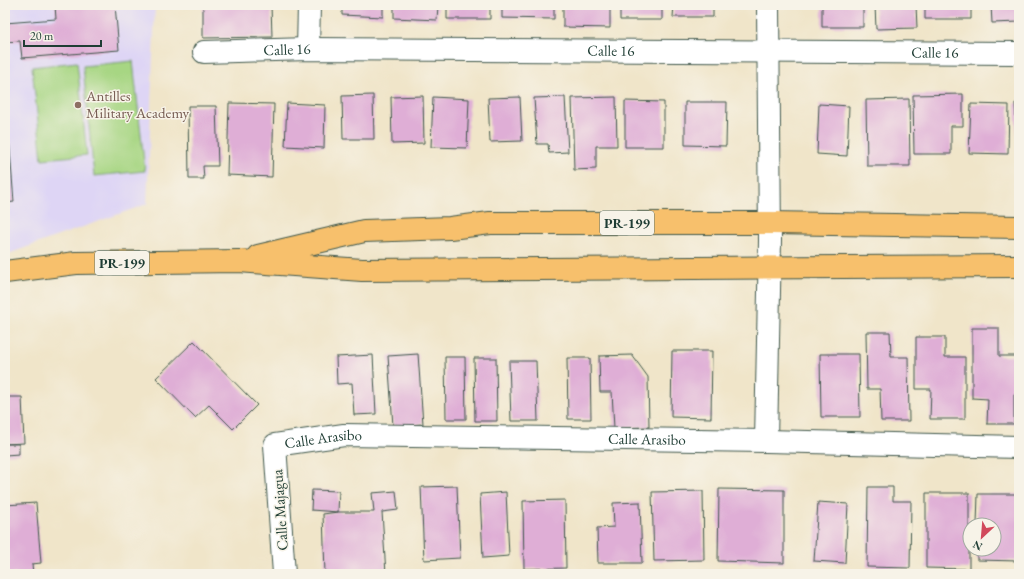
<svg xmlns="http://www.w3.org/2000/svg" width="1024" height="579" font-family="'EB Garamond',serif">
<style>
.built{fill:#ded5f5}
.green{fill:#a7d683;stroke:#638a5c}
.building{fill:#dfaed6}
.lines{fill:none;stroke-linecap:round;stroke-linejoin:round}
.street-casing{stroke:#3e564a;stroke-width:24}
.primary-casing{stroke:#3e564a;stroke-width:24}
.street{stroke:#fff;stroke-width:22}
.primary{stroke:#f7c06c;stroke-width:22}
.education-dot{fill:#8d6e63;stroke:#f7f3e8;stroke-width:1.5}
.labels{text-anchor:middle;stroke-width:3;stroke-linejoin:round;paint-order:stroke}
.shield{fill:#f7f3e8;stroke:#60746a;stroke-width:1}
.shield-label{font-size:14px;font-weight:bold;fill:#1f3d34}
.street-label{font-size:15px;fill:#1f3d34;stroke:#f7f3e8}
.education-label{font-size:15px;fill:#785e54;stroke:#f7f3e8;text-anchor:start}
</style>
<rect width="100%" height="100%" fill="#f7f3e8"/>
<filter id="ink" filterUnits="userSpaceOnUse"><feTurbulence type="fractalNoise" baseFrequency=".025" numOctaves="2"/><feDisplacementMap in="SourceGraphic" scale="8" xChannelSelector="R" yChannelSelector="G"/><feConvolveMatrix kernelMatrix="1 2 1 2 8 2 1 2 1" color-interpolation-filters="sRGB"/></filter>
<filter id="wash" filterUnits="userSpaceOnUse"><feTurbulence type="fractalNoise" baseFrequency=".012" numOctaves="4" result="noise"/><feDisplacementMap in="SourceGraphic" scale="16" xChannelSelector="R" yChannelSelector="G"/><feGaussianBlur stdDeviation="0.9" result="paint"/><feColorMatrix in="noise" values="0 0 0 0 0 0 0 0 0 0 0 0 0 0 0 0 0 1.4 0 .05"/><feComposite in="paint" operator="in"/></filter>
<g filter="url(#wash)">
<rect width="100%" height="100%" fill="#f0e5c9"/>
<path class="built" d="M5 5H155L147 204 5 255Z"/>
<path class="green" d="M133 61 145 171 94 176 83 66Z
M77 62 87 155 42 159 32 67Z"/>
<g id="blocks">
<path class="building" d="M55 5H115L119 50 22 58 20 41 5 42V23L56 19Z
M203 5H271L272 37 203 38Z
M342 5H383V17L342 15Z
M394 5H438L437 20 394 18Z
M447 5H490V19H447Z
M502 5H554V19L502 18Z
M563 5H610V28L563 27Z
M620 5H662V20H620Z
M674 5H713V17H673Z
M822 5H863V27H822Z
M875 5H916L917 28 876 29Z
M925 5H971V19H925Z
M991 5H1019V22L992 23Z
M963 94V126H951V154H914L913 95Z
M373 95 374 139H343L342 96Z
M423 96 424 143 392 144 391 97Z
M433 97 469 99 467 148 431 147Z
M520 97 522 141 490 142 488 98Z
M565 97 568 152 549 153 548 144H537L534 98Z
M616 97 617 146H596V169L574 170 572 98Z
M5 99H6L14 202 5 203Z
M909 99 910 166H867L866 100Z
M625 101 664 102V147H625Z
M685 102H727L726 146 685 145Z
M229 103 274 104 272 177 227 175Z
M287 103 325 105 324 148 285 146Z
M1015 103H1019V154H1018Z
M819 104 849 106 847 156 817 154Z
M971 104 1009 105 1008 154 969 153Z
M188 106H216L218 166H203L204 179H189Z
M972 328H999V356H1019V392L1014 395V424H987L988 399 972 398Z
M866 332H890L891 357H908L909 421H881L880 389H867Z
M916 337H945V357H965V419H930L931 389H916Z
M194 341 257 405 233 429 209 405 195 418 156 378Z
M672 351H712L711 418 671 417Z
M418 354 423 424 393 426 388 356Z
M820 354H859L860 417H821Z
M373 355 376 414 354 415 352 383 337 384 336 357Z
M632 355 648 377 649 427 614 428 612 392H600L599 356Z
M445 357H465L466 419H446Z
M474 358H496L497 421H475Z
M567 358H590L591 419H568Z
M509 361H536L538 421H511Z
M5 397H22L24 443 5 444Z
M5 444H19V454L5 455Z
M457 486 460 558 424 560 421 487Z
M868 487H893V501H911L910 568 867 567Z
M719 489 784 490V563L718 561Z
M312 490 339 491 338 512 311 510Z
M396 491 398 510 382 512 386 574H325L323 514 338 512H374L372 493Z
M703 491 704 560 654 561 652 492Z
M506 492 509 556 483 558 480 494Z
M926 493H969V569L926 568Z
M978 494H1019V561L977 560V549H994V525H977Z
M565 500 566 568 524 569 523 501Z
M640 502 642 563H598L597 528 614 527 613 503Z
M818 502 848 504 845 563 814 561Z
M36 503 41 563 32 564 33 574H5V505Z"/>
</g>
</g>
<g filter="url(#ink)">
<use href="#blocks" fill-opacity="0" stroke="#3e564a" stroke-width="1"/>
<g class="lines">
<defs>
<g id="street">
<path d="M308 49 309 5"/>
<path id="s1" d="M204 52 308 49 1019 53"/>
<path d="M766 441 770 241 768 5"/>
<path id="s2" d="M284 574 275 445 344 435 766 441 1019 447"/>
</g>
<path id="primary" d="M258 256 364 231 450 228 490 223H770L1019 227
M5 272 76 263 239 261 362 270 1019 266"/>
</defs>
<use href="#street" class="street-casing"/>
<use href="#primary" class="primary-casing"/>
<use href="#street" class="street"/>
<use href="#primary" class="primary"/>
</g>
</g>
<circle class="education-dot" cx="78" cy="105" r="4"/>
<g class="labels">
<g class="shield">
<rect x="600" y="211" width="54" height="24" rx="3"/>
<rect x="95" y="251" width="54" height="24" rx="3"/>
</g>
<g class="shield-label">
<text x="627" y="228">PR-199</text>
<text x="122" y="268">PR-199</text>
</g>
<g class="street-label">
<text dy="5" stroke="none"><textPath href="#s1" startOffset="83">Calle 16</textPath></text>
<text dy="5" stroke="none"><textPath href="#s1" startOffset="407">Calle 16</textPath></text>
<text dy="5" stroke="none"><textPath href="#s1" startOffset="731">Calle 16</textPath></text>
<text dy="5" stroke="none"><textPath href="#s2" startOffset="502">Calle Arasibo</textPath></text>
<text dy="5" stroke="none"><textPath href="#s2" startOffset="178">Calle Arasibo</textPath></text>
<text transform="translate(280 510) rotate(-94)" y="5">Calle Majagua</text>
</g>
<g class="education-label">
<text x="86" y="101">Antilles<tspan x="86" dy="17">Military Academy</tspan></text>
</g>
</g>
<rect width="1024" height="579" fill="none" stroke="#f7f3e8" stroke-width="20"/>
<g transform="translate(982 537) rotate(206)"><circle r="19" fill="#f7f3e8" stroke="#a1aaa0"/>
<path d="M0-3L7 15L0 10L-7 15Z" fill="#d1495b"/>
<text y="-6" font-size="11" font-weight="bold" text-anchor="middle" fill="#1f3d34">N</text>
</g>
<path d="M24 40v6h77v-6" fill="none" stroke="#1f3d34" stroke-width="2"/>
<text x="30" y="40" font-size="12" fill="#1f3d34" stroke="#f7f3e8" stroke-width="3" paint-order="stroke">20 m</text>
</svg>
